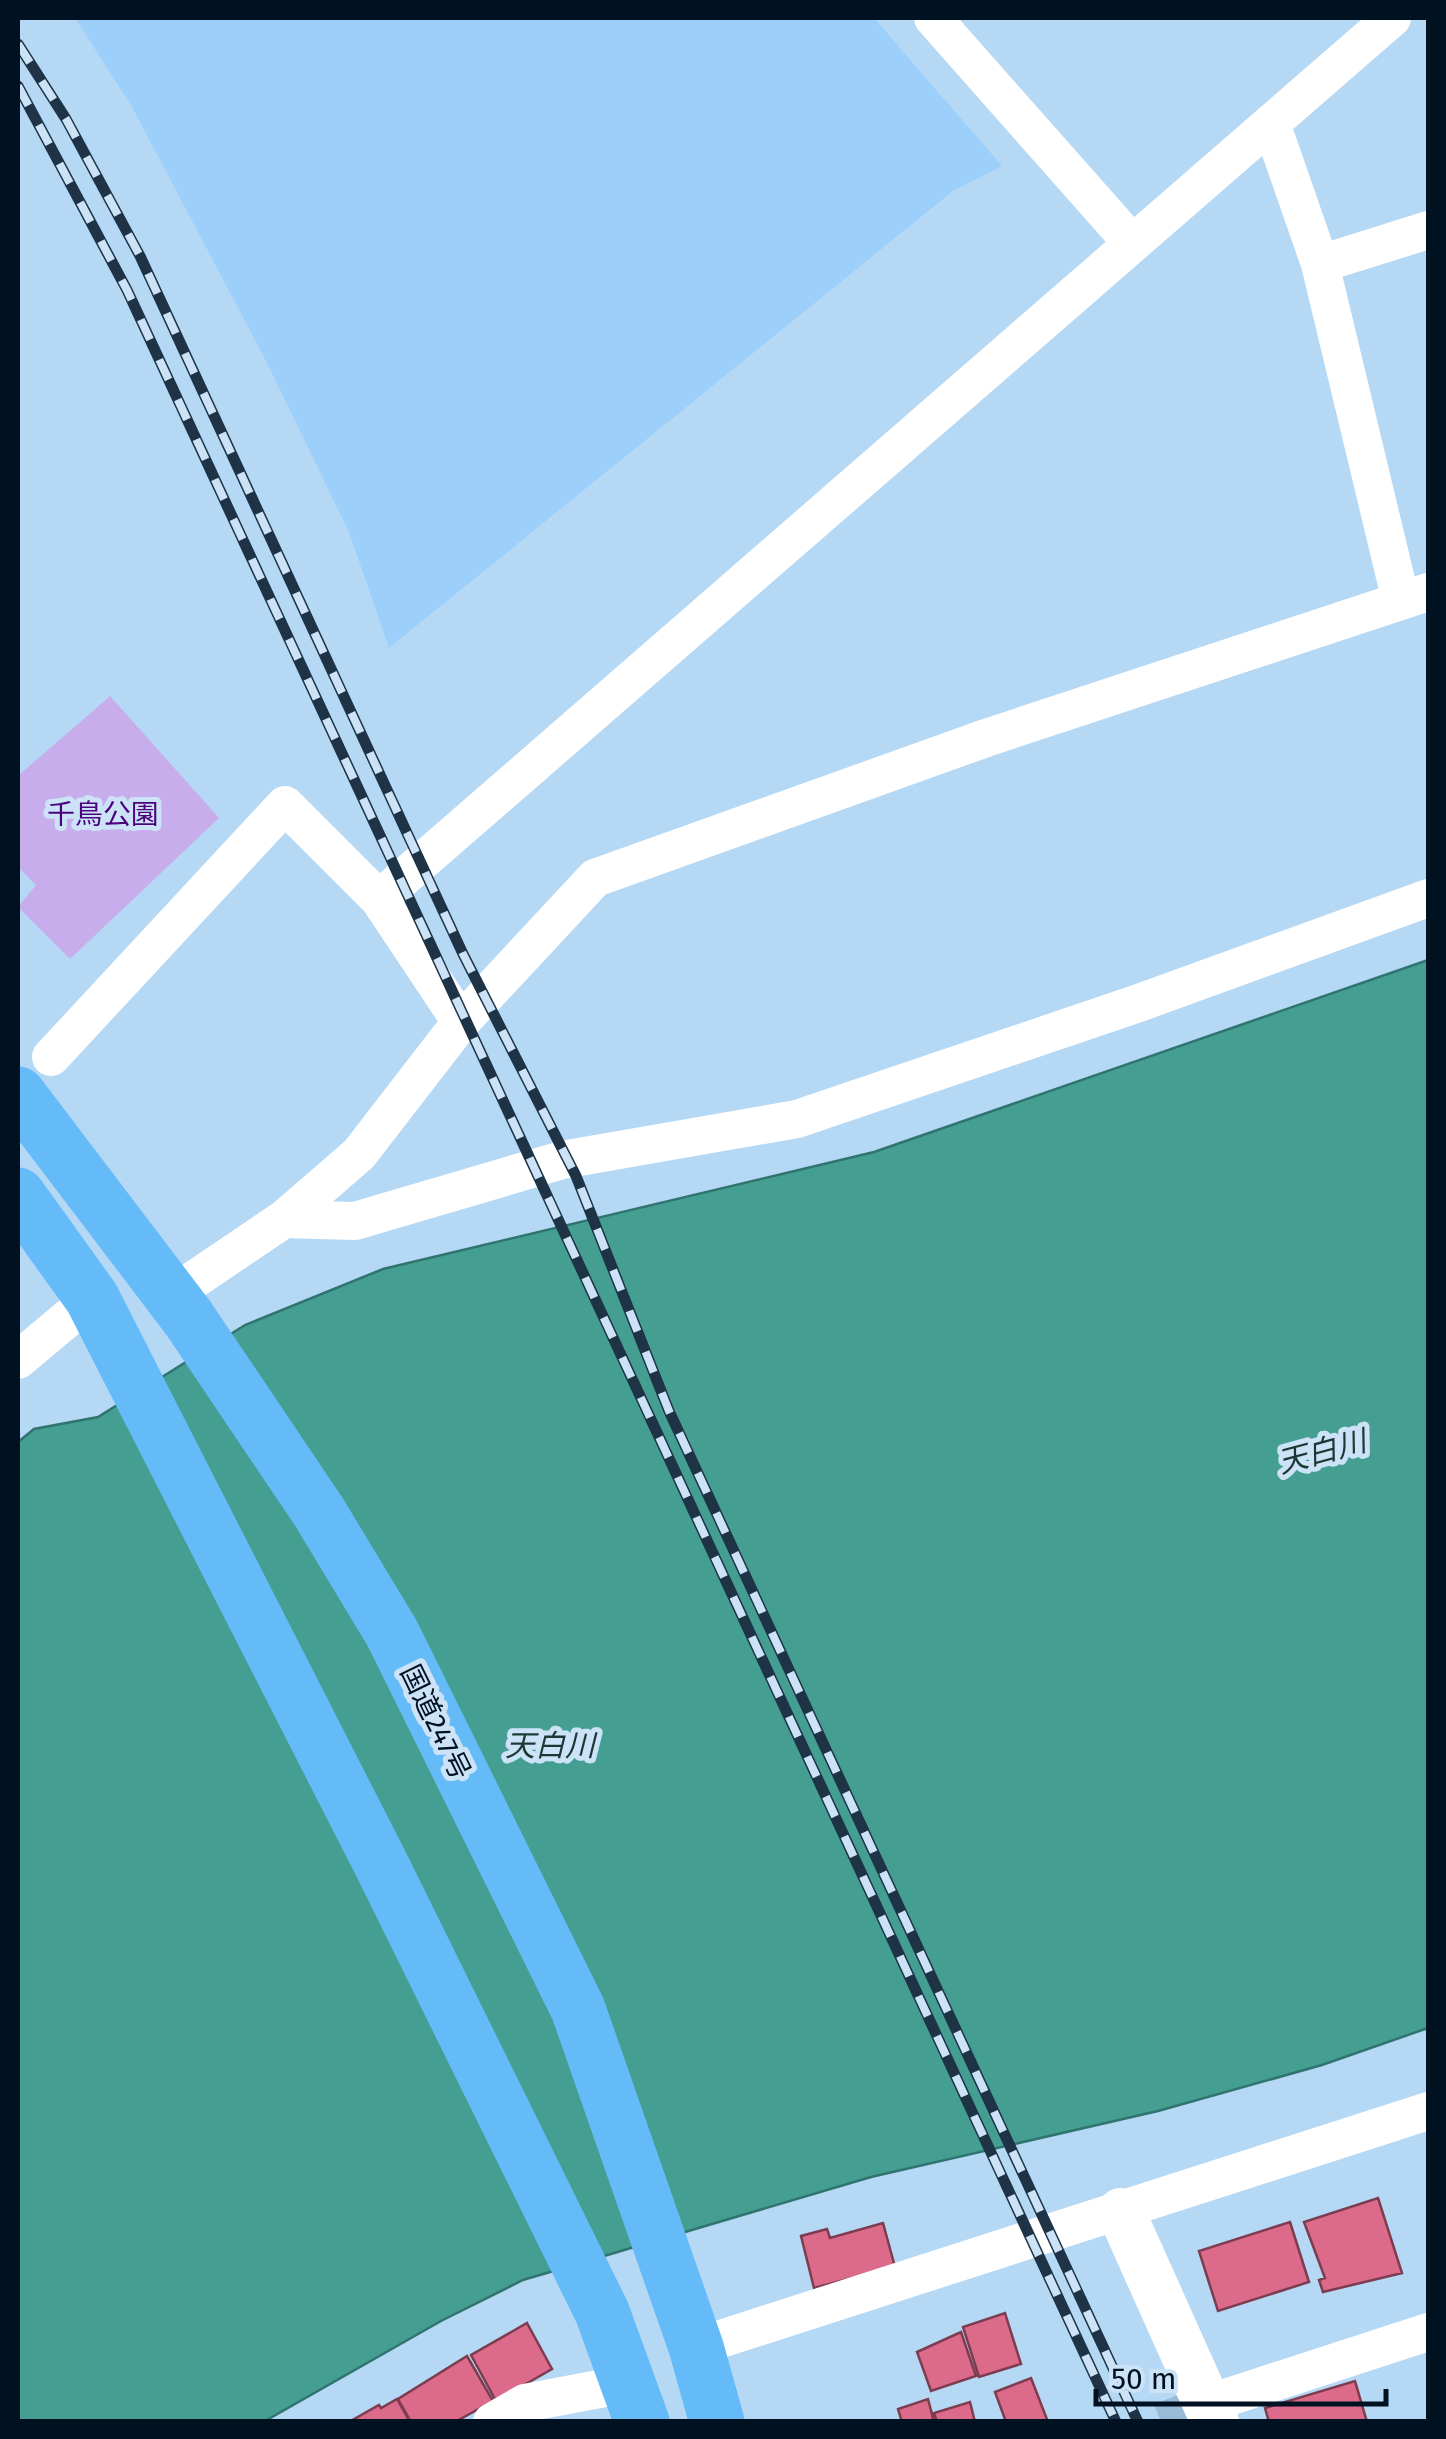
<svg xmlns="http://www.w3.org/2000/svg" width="1446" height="2439" font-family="'Fira Sans','Noto Sans JP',sans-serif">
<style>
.built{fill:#9cd0fb}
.green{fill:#c7adeb}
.water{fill:#459e92;stroke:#307470;stroke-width:2.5}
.building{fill:#db6a8b;stroke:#7d3c4f;stroke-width:2.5}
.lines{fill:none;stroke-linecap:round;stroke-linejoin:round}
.minor-tunnel{stroke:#9abad5;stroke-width:38;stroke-dasharray:38 19;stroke-linecap:butt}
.minor{stroke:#fff;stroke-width:38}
.tertiary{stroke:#fff;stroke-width:48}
.trunk{stroke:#64bbf8;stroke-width:55}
.rail-casing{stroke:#1f3346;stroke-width:11}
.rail{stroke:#cce3f7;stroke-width:8;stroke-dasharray:22;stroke-linecap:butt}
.labels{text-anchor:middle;stroke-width:10;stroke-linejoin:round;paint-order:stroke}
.park-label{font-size:28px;fill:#4c007e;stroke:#cce3f7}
.street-label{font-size:28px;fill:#012;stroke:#cce3f7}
.water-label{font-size:30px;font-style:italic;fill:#1c3834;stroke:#cce3f7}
</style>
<rect width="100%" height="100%" fill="#b5d8f5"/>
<path class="built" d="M75 18H874L1002 166 953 191 389 648 349 532 266 361 132 107Z"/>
<path class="green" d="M110 696 219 818 70 959 18 907 36 885 18 867V776Z"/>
<path class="water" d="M1428 960V2028L1322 2065 1158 2111 871 2177 523 2280 441 2321 265 2421 18 2422V1442L34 1429 98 1417 245 1325 383 1269 874 1152Z"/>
<path class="building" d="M1378 2198 1402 2273 1323 2292 1319 2280 1325 2278 1304 2222Z
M1290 2222 1309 2282 1218 2311 1199 2251Z
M883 2223 895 2267 814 2288 801 2236 827 2229 830 2238Z
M1005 2313 1021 2364 979 2377 963 2327Z
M527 2323 552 2369 496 2401 471 2355Z
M961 2332 976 2376 931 2391 917 2352Z
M467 2356 493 2401 455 2422H411L398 2399Z
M1031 2378 1048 2422H1006L995 2392Z
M1355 2381 1367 2422H1269L1265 2408Z
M397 2399 410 2422H349L379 2405 381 2408Z
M928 2399 934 2422H902L898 2409Z
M970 2402 975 2422H937L934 2413Z"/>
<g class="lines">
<path class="minor-tunnel" d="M1161 2422 1207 2404"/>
<path class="minor" d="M933 18 1132 243
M1271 123 1320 264 1401 601
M1320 264 1428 230
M379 899 1392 18
M51 1057 285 805 379 899 461 1022 595 878 986 738 1428 592
M284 1219 355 1221 562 1160 797 1119 1136 1004 1428 898
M170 1296 284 1219 359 1154 461 1022
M18 1360 92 1298
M696 2347 1428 2111
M1207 2404 1428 2332
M492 2422 525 2403 631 2383"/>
<path class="tertiary" d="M1121 2212 1215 2422"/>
<path class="trunk" d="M18 1094 189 1319 319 1512 392 1633 578 2009 696 2347 717 2422
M18 1195 92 1298 382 1866 602 2312 642 2422"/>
<defs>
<path id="rail" d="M18 44 66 119 140 256 463 954 576 1176 669 1411 1138 2422
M18 86 127 290 1116 2422"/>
</defs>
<use href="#rail" class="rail-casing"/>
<use href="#rail" class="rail"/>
</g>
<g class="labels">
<g class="park-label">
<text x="103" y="824">千鳥公園</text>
</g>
<g class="street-label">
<text transform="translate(436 1722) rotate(64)" y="10">国道247号</text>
</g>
<g class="water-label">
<text transform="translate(1322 1452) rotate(-15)" y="10">天白川</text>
<text x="550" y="1756">天白川</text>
</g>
</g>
<rect width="1446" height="2439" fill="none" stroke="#001122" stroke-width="40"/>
<path d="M1096 2389v15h290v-15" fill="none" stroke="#001122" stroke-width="5"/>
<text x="1111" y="2389" font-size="30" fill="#001122" stroke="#cce3f7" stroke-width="8" paint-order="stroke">50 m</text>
</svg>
